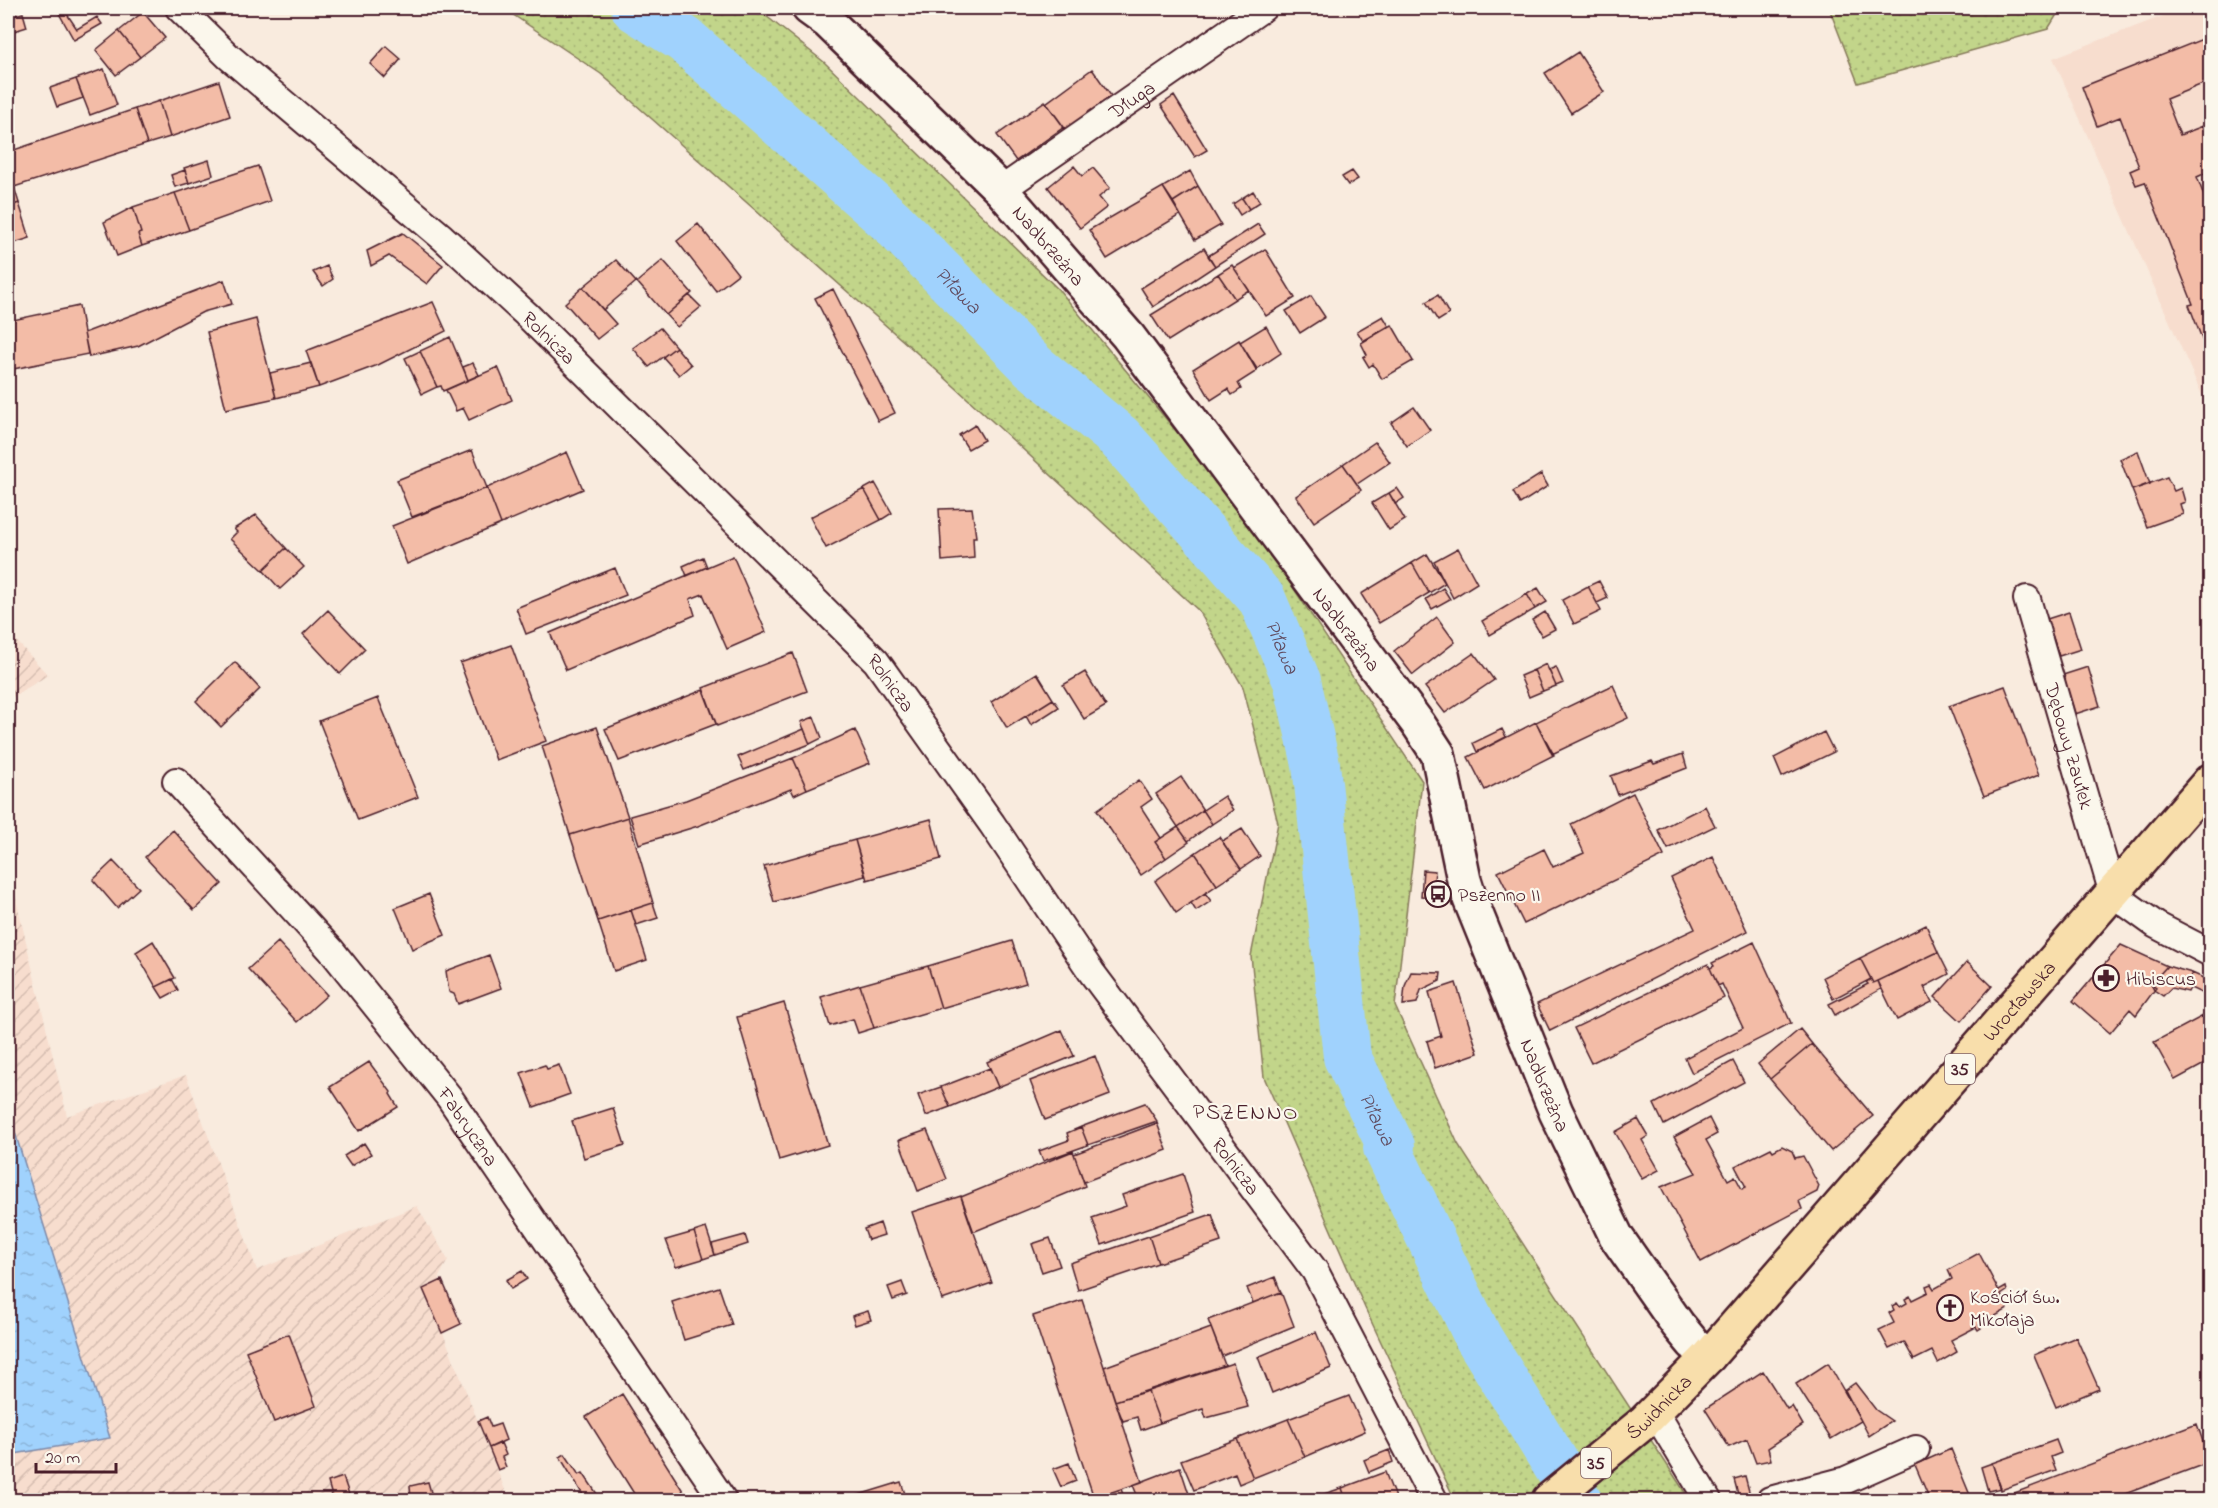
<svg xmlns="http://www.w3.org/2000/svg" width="2218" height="1508" font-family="'Indie Flower',sans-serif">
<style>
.built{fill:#f7ddce}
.industrial{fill:url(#industrial-furrows)}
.grass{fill:url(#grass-dots);stroke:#867a5a;stroke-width:1.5}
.water{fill:url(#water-ripples);stroke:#7e8aa9;stroke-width:1.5}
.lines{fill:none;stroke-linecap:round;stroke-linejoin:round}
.river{stroke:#a0d2fd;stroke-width:48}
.building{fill:#f3bca7;stroke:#4a1f2b;stroke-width:1.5}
.street-casing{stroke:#4a1f2b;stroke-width:30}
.secondary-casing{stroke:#4a1f2b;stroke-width:38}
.primary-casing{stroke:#4a1f2b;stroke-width:38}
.street{stroke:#fbf7ec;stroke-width:26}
.secondary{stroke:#fbf7ec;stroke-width:33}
.primary{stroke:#f8deab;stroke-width:33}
.labels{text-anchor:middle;stroke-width:4.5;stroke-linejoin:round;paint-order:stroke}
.shield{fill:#fbf7ec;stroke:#7f6065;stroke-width:1.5}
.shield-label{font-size:18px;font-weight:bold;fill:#4a1f2b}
.street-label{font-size:20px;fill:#4a1f2b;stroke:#fbf7ec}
.poi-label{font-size:20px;fill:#4a1f2b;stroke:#fbf7ec;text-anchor:start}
.water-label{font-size:21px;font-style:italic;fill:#604c60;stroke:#fbf7ec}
.quarter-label{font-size:22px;letter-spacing:1.5px;fill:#4a1f2b;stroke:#fbf7ec}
</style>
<defs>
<pattern id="industrial-furrows" width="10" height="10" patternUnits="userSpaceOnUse" patternTransform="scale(1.5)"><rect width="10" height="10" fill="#f7ddce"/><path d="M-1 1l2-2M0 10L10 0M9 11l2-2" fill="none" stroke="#d5bdb1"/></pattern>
<pattern id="grass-dots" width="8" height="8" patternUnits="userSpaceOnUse" patternTransform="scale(1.5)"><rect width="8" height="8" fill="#c2d58a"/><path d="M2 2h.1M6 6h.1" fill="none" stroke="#a8b677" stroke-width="1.8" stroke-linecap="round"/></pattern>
<pattern id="water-ripples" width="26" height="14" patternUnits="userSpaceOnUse" patternTransform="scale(1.5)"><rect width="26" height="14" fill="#a0d2fd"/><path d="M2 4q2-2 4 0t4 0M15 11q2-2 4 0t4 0" fill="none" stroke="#8bb4d9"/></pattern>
</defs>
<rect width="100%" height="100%" fill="#f9ebde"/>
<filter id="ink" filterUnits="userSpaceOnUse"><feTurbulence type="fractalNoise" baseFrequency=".0167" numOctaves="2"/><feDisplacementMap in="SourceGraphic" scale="12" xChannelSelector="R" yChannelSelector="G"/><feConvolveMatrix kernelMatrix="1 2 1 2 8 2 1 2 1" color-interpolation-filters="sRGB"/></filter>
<g filter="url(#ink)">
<path class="built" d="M2184 8H2210V413L2053 58Z"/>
<path class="industrial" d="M8 632 48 675 8 700Z
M8 865 67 1116 186 1075 257 1270 417 1206 448 1260 439 1277 461 1324 443 1333 509 1500H8Z"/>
<path class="grass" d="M503 8H756L824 62 1060 291 1240 508 1422 781 1395 1006 1458 1144 1690 1500H1455L1365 1308 1264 1077 1251 956 1278 823 1243 687 1199 611 943 376 601 74Z
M1829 8H2061L2048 29 1858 83Z"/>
<path class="water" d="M8 1110 110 1438 8 1455Z"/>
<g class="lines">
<path class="river" id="s1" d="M635 8 685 40 892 222 1033 366 1119 437 1262 599 1297 681 1316 764 1347 1057 1391 1146 1387 1148 1478 1337 1578 1500"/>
</g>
<path class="building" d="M56 8H63L77 29 97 17 102 24 74 40Z
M63 8H78L67 15Z
M83 8H97L88 14Z
M143 12 165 38 140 57 119 31Z
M23 13 27 27 8 33V17Z
M119 31 140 57 116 75 96 50Z
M2210 36V81L2166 99 2180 135 2203 126 2210 146V177L2208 172 2197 177 2210 212V360L2189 305 2193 304 2145 182 2136 185 2130 171 2139 167 2120 117 2097 126 2082 87Z
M386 46 401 59 385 78 370 64Z
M1578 52 1604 92 1571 113 1545 73Z
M104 69 117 105 90 115 76 79Z
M1092 69 1114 100 1068 133 1046 103Z
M76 79 83 98 57 107 50 88Z
M219 81 230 116 170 137 159 101Z
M1174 96 1207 150 1195 157 1161 105Z
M159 101 170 137 147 144 135 109Z
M1045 101 1064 127 1016 161 997 135Z
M135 109 147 144 8 189V152Z
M209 160 213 175 189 183 184 168Z
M258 166 270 201 189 230 175 193Z
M1074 166 1082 176 1093 168 1110 188 1099 197 1107 207 1080 228 1048 187Z
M185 170 189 183 175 187 171 175Z
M1190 171 1198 186 1173 202 1163 187Z
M1352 171 1358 179 1348 185 1342 177Z
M1198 186 1221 225 1195 240 1173 202Z
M14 187 19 203 8 207V189Z
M1163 187 1180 215 1107 259 1089 230Z
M1253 191 1260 202 1249 209 1242 198Z
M175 193 189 230 142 246 138 234 141 233 133 207Z
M1242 198 1249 209 1240 215 1233 204Z
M19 203 30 238 8 245V207Z
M133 207 141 233 138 234 142 246 117 256 104 222Z
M698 224 738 274 716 291 677 241Z
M1258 224 1265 234 1215 266 1208 256Z
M403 233 443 265 427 284 389 256 371 266 367 251Z
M1204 248 1215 266 1153 307 1141 288Z
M1265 249 1295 298 1266 316 1234 268Z
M616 260 636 282 603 310 583 287Z
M663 260 692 293 666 315 637 282Z
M1232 265 1249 290 1235 299 1218 274Z
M327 266 333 279 323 286 313 272Z
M1218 274 1235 299 1168 341 1151 315Z
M224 280 232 304 203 312 138 346 89 357 84 333Z
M583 287 616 324 597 339 565 303Z
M833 289 895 413 878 421 815 298Z
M689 295 701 307 677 327 666 315Z
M1438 295 1449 314 1438 321 1426 302Z
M1311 296 1325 317 1300 333 1286 311Z
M433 302 446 331 378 365 319 387 306 351Z
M79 306 88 354 8 370V321Z
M1383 316 1389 326 1363 341 1357 331Z
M256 319 276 398 226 409 207 332Z
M1392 325 1413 361 1382 379 1373 364 1369 367 1363 357 1367 355 1361 343Z
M1266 326 1281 353 1257 369 1240 342Z
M660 328 676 347 649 367 633 348Z
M450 337 468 380 443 391 441 386 437 387 420 351Z
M1239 340 1257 371 1238 383 1241 389 1232 395 1228 389 1211 400 1193 369Z
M676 347 691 365 679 375 663 357Z
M420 351 437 387 422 394 405 358Z
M311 363 319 387 276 398 270 373Z
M473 363 479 375 468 380 463 367Z
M498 367 512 400 469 420 463 408 456 411 446 390Z
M1414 407 1430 430 1407 446 1391 423Z
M975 425 984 440 968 449 959 435Z
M1375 442 1390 462 1357 484 1343 464Z
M472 450 487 488 412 517 397 480Z
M2138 451 2150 484 2132 490 2120 459Z
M567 452 583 489 501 524 487 488Z
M1343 464 1361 490 1314 522 1296 496Z
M1541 474 1548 486 1520 504 1513 492Z
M2167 477 2174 491 2181 488 2185 502 2180 504 2183 514 2147 527 2132 490Z
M875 483 892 513 881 520 864 489Z
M487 488 501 524 407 564 392 526Z
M1397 488 1404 498 1395 504 1389 493Z
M864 489 881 520 826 548 810 517Z
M1389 493 1405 520 1389 530 1372 503Z
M972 508 976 537H973L974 558 942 561 939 509Z
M256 515 286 548 263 570 230 539 237 532 234 529Z
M286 548 304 567 280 589 263 570Z
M1458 548 1477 583 1453 598 1434 561Z
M1427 554 1445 583 1429 593 1412 563Z
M733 556 766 632 727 649 703 594 690 599 695 615 566 670 550 633Z
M703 557 707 567 687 576 683 566Z
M1412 563 1429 593 1379 623 1361 594Z
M615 568 626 595 526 634 516 608Z
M1599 581 1608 598 1597 603 1588 586Z
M1588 586 1601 611 1574 624 1562 600Z
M1443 588 1450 599 1432 609 1426 599Z
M1538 588 1547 602 1535 609 1527 594Z
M1527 594 1535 609 1490 635 1482 621Z
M328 610 365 649 340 674 303 634Z
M1545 612 1555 629 1542 636 1532 620Z
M2069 612 2081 649 2059 656 2047 619Z
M1437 617 1455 642 1413 675 1394 651Z
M511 645 546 741 496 760 460 663Z
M793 653 807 691 717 726 703 688Z
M1474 653 1494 680 1445 713 1425 687Z
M235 662 260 689 221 727 196 701Z
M1546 664 1556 686 1543 691 1534 670Z
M1556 667 1563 683 1556 686 1549 670Z
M2088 667 2100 706 2075 714 2063 675Z
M1534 670 1543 691 1529 697 1520 676Z
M1085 672 1106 706 1084 719 1063 685Z
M1037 673 1053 699 1007 728 991 702Z
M1613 685 1628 718 1552 754 1536 722Z
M2005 686 2039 775 1984 796 1949 706Z
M703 690 716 724 619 761 605 729Z
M378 698 418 797 358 820 319 721Z
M1053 699 1059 707 1031 725 1026 716Z
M814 717 822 738 810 744 801 722Z
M1536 722 1554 755 1485 790 1468 757Z
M597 727 628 817 570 835 542 746Z
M804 729 810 744 744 770 738 757Z
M1502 729 1506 737 1477 752 1473 743Z
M855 730 870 763 807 789 793 758Z
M1824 732 1834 752 1782 777 1774 758Z
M1683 754 1687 768 1618 795 1611 776 1652 761 1654 764Z
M793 758 807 789 794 795 791 789 698 826 639 844 630 816 686 800Z
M1181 777 1203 810 1178 827 1156 794Z
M1139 780 1152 799 1141 807 1161 838 1155 842 1166 858 1141 875 1097 810Z
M1633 793 1664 856 1524 924 1498 872 1544 849 1553 867 1584 853 1571 824Z
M1224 796 1233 810 1212 824 1203 810Z
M1705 806 1715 826 1668 849 1658 830Z
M1203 810 1212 824 1188 841 1178 827Z
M628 817 653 903 598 921 570 835Z
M931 819 941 859 867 880 855 840Z
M1178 827 1189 842 1166 858 1155 842Z
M1242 829 1260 856 1241 869 1222 841Z
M173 830 222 884 194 910 145 857Z
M1219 837 1241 869 1217 885 1195 853Z
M855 840 865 876 774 902 764 866Z
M1195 853 1217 885 1176 913 1155 881Z
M1713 857 1747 931 1550 1031 1537 1004 1695 929 1671 878Z
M113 861 139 888 117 908 93 880Z
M1423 870 1435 871 1432 897 1421 896Z
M1205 893 1211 901 1196 911 1191 903Z
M429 894 445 935 412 949 395 908Z
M653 903 658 918 636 925 631 910Z
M631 910 647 960 614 971 598 921Z
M1926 925 1938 952 1873 983 1860 958Z
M153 941 175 978 156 987 136 952Z
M1012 941 1026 983 941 1008 928 966Z
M278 942 327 995 297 1022 248 969Z
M1754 942 1791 1023 1692 1073 1685 1058 1743 1028 1722 984 1718 986 1710 968 1714 966 1712 963Z
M2121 945 2167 966 2151 984 2156 988 2136 1015 2130 1009 2110 1033 2073 1001Z
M1938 952 1949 974 1924 987 1932 1002 1897 1020 1878 981Z
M489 955 501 988 458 1004 454 994 449 992 446 971Z
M1860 958 1871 979 1833 999 1823 977Z
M1967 962 1992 986 1961 1021 1935 997Z
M1708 964 1724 998 1591 1063 1574 1028Z
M928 966 941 1008 874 1028 860 985Z
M2167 966 2192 973 2186 986 2190 988 2188 992 2171 988 2163 996 2154 990 2151 984Z
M1411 972 1441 973 1440 981 1421 990 1417 1003 1403 1005 1405 986Z
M2192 973 2210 981V997L2186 986Z
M172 979 178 990 163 998 156 987Z
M1871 979 1873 983 1878 981 1881 989 1835 1015 1829 1004 1868 984 1866 982Z
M1456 983 1478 1053 1435 1068 1427 1041 1441 1036 1429 992Z
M860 985 874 1028 858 1033 853 1019 830 1026 821 997Z
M784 1003 828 1145 779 1160 737 1017Z
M2203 1016 2210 1027V1061L2175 1080 2154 1042Z
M1800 1029 1812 1044 1770 1079 1758 1064Z
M1062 1030 1074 1056 998 1087 987 1062Z
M1812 1044 1873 1116 1831 1151 1770 1079Z
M1095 1056 1110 1095 1045 1120 1030 1081Z
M1733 1061 1744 1082 1664 1125 1654 1104Z
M369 1062 391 1092 390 1094 398 1107 359 1131 330 1087Z
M545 1065 547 1069 559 1065 570 1094 534 1107 521 1073Z
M990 1068 998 1087 950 1107 941 1087Z
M941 1087 950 1107 926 1116 918 1095Z
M1145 1103 1157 1121 1088 1145 1081 1127Z
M613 1108 625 1145 584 1158 572 1121Z
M1709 1118 1717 1134 1706 1140 1728 1180 1735 1176 1742 1189 1746 1187 1735 1166 1771 1148 1773 1151 1782 1146 1792 1151 1795 1158 1803 1156 1819 1186 1817 1192 1799 1201 1802 1209 1701 1262 1661 1187 1696 1173 1674 1137Z
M1638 1119 1648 1136 1642 1140 1659 1170 1642 1179 1615 1132Z
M1157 1123 1167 1150 1084 1182 1074 1154Z
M1081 1127 1088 1145 1043 1161 1039 1151 1069 1140 1067 1133Z
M927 1130 947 1179 918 1191 899 1140Z
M364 1143 371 1154 351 1166 344 1156Z
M1073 1151 1085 1186 973 1232 961 1197Z
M1183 1174 1195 1212 1102 1245 1092 1218 1126 1206 1122 1195Z
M961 1196 992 1283 942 1300 912 1212Z
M1212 1214 1221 1242 1158 1263 1149 1236Z
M880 1223 884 1235 868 1240 864 1229Z
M706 1228 715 1255 703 1259 694 1232Z
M694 1232 703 1259 676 1267 666 1240Z
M745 1235 748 1244 715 1255 712 1244Z
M1149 1236 1158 1263 1078 1290 1070 1263Z
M1050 1238 1060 1266 1042 1272 1032 1244Z
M1979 1253 1999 1291 2006 1287 2007 1291 2001 1295 2008 1309 1979 1325 1981 1328 1978 1330 1976 1327 1951 1340 1957 1352 1938 1363 1932 1351 1914 1360 1904 1342 1889 1349 1879 1330 1894 1323 1889 1313 1894 1310 1892 1306 1897 1303 1900 1307 1907 1303 1905 1299 1910 1296 1912 1300 1928 1292 1926 1286 1931 1284 1934 1289 1952 1279 1948 1270Z
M522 1271 527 1279 511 1289 506 1280Z
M1275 1277 1281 1292 1253 1303 1247 1288Z
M442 1280 461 1324 442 1333 423 1289Z
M902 1282 907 1295 893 1300 888 1287Z
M719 1287 732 1325 684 1340 672 1302Z
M1281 1292 1294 1326 1222 1356 1208 1320Z
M1082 1300 1142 1482 1094 1498 1033 1316Z
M868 1311 871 1320 855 1325 852 1316Z
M1211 1328 1225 1365 1115 1401 1104 1367Z
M1316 1332 1331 1368 1272 1393 1258 1357Z
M289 1334 316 1406 274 1422 246 1351Z
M2076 1337 2099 1389 2056 1407 2034 1355Z
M1233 1363 1248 1407 1206 1418 1203 1409 1160 1423 1148 1391Z
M1828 1363 1861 1421 1831 1439 1796 1384Z
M1763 1371 1787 1409 1792 1406 1803 1425 1768 1448 1771 1460 1756 1463 1747 1439 1729 1447 1705 1409Z
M1855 1383 1876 1410 1892 1421 1869 1436 1845 1390Z
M1148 1391 1160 1423 1141 1430 1137 1417 1123 1421 1115 1401Z
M622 1394 688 1499 686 1500H638L586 1417Z
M1349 1396 1365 1431 1305 1457 1288 1419Z
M487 1417 491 1427 500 1424 506 1440 489 1448 478 1421Z
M1288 1419 1305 1457 1253 1478 1237 1439Z
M2197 1424 2210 1462 2109 1500H1996Z
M1237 1439 1253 1478 1239 1484 1235 1474 1194 1490 1181 1460Z
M2056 1440 2061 1453 2051 1457 2056 1470 2001 1490 1992 1463Z
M501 1443 506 1455 502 1457 506 1467 498 1470 489 1448Z
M1951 1449 1972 1500H1930L1915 1465Z
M1389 1450 1393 1462 1369 1472 1364 1460Z
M565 1454 579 1475 583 1473 601 1500H586L560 1457Z
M1069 1463 1076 1481 1061 1487 1053 1469Z
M1992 1463 2001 1488 1988 1491 1981 1467Z
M1180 1467 1191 1500H1139L1133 1485Z
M1385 1472 1396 1500H1346L1342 1488Z
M1745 1476 1750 1495 1739 1498 1734 1479Z
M343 1477 351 1500H333L328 1482Z
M428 1482 432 1496 451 1491 453 1500H411L410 1486Z
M901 1482 907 1500H853L852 1497Z
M1342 1488 1346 1500H1323L1321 1495Z
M1121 1489 1125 1500H1105L1103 1495Z
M1320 1494 1323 1500H1302Z"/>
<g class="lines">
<defs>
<g id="street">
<path id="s2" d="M179 8 228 56 442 237 526 314 876 661 992 824 1092 973 1315 1271 1434 1500"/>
<path id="s3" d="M1001 190 1263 8"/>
<path id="s4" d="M2027 599 2113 894 2156 925 2210 953"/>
<path id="s5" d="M176 781 331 950 449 1097 723 1500"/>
<path d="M1655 1412 1708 1500"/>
<path d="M1770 1500 1846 1480 1916 1449"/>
</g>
<g id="secondary">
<path id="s6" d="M809 8 827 21 1001 190 1128 336 1419 725 1438 754 1464 880 1470 899 1556 1112 1617 1238 1678 1325 1693 1343 1709 1356"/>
</g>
<g id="primary">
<path id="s7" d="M1549 1500 1643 1423 1709 1356 2210 781"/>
</g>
</defs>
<use href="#street" class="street-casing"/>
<use href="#secondary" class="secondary-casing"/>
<use href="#primary" class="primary-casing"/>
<use href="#street" class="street"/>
<use href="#secondary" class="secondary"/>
<use href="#primary" class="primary"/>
</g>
</g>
<defs>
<symbol id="bus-ring" viewBox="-11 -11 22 22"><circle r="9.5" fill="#fbf7ec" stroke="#4a1f2b" stroke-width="1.5"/><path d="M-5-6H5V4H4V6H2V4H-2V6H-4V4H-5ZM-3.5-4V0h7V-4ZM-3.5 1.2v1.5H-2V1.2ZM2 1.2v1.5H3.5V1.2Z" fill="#4a1f2b"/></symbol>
<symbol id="pharmacy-ring" viewBox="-11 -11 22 22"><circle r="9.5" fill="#fbf7ec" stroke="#4a1f2b" stroke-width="1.5"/><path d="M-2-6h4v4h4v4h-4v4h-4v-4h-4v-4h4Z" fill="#4a1f2b"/></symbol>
<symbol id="church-ring" viewBox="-11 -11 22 22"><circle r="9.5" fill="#fbf7ec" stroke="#4a1f2b" stroke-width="1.5"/><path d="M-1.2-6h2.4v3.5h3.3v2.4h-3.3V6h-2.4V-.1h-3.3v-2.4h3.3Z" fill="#4a1f2b"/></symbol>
</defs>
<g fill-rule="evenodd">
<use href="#bus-ring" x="1423" y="879" width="30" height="30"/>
<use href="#pharmacy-ring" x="2091" y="963" width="30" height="30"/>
<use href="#church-ring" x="1935" y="1293" width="30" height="30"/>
</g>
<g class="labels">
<g class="shield">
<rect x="1945" y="1054" width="30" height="30" rx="4.5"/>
<rect x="1581" y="1448" width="30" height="30" rx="4.5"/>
</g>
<g class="shield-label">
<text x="1960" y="1075">35</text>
<text x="1596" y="1469">35</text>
</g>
<g class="street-label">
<text dy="7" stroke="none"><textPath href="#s3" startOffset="159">Długa</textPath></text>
<text dy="7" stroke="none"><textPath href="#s6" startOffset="338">Nadbrzeżna</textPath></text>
<text dy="7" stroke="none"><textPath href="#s2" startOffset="496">Rolnicza</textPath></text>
<text dy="7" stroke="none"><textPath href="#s6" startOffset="824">Nadbrzeżna</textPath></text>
<text dy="7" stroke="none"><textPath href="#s2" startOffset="982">Rolnicza</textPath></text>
<text dy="7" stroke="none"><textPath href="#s4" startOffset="153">Dębowy Zaułek</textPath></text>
<text dy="7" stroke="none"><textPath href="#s7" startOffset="687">Wrocławska</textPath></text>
<text dy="7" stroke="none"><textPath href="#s6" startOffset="1328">Nadbrzeżna</textPath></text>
<text dy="7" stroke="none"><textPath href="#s5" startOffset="453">Fabryczna</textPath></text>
<text dy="7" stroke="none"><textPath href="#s2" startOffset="1576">Rolnicza</textPath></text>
<text dy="7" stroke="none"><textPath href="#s7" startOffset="144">Świdnicka</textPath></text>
</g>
<g class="poi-label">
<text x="1458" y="901">Pszenno II</text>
<text x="2126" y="985">Hibiscus</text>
<text x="1970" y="1303">Kościół św.<tspan x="1970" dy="23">Mikołaja</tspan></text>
</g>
<g class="water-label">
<text dy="7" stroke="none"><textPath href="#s1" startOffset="430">Piława</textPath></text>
<text dy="7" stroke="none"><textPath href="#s1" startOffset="916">Piława</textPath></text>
<text dy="7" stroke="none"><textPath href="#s1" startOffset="1402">Piława</textPath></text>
</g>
<g class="quarter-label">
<text x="1246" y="1119">PSZENNO</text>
</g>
</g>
<rect width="2218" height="1508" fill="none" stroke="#fbf7ec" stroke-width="30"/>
<rect x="15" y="15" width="2188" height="1478" fill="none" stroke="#4a1f2b" stroke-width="2" filter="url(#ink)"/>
<path d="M36 1463v9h80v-9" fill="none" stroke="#4a1f2b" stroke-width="3"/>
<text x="45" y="1463" font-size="18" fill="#4a1f2b" stroke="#fbf7ec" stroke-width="4.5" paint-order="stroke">20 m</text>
</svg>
